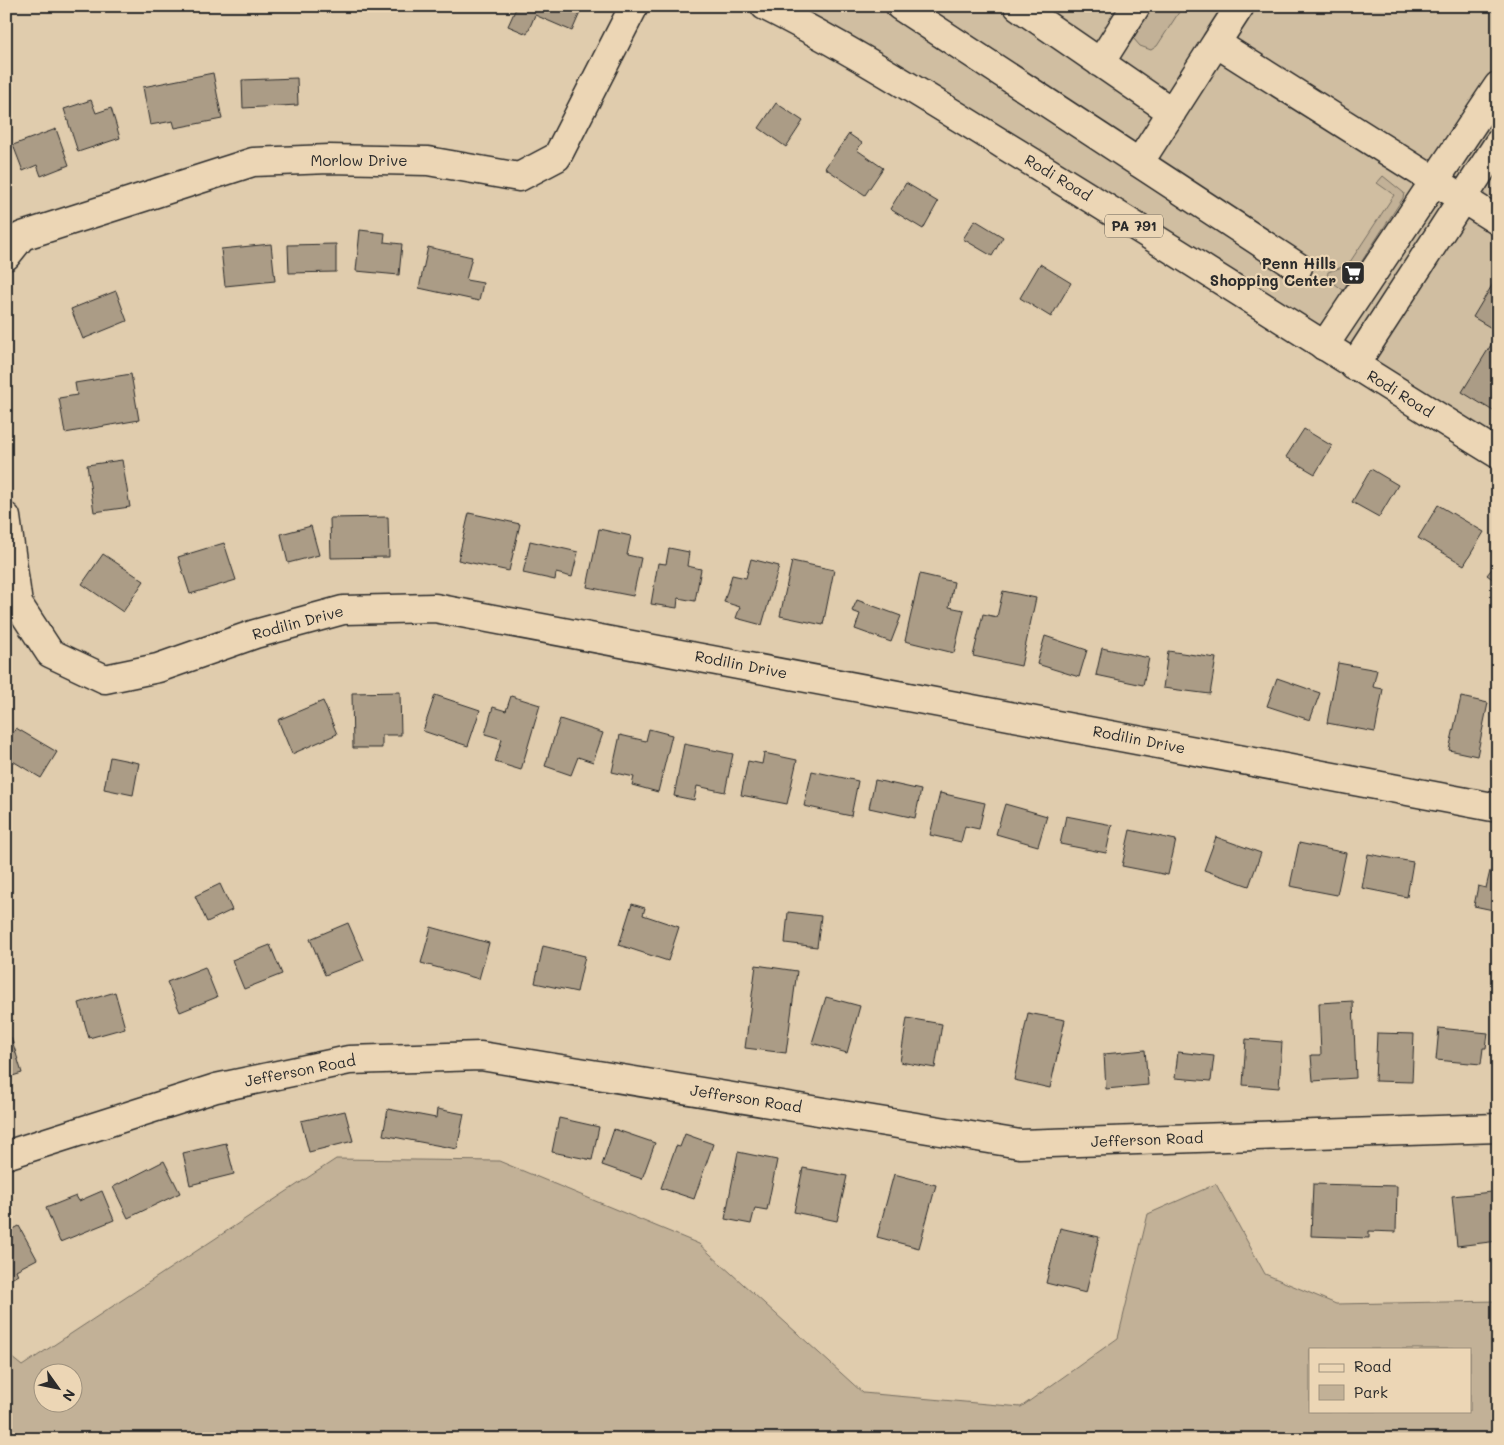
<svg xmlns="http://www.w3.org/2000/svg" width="1504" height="1445" font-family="Mali,sans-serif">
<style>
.built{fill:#d0bea1}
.green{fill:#c2b197;stroke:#766e61;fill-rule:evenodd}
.building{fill:#ab9c86;stroke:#2b2b2b}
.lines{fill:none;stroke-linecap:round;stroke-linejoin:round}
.minor-casing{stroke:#2b2b2b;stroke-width:31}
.major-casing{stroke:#2b2b2b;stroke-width:31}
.minor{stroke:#ecd6b5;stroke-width:28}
.major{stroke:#ecd6b5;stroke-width:28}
.labels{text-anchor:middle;stroke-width:4.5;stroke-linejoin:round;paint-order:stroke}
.shield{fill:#ecd6b5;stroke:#655e54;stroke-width:1}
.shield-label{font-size:14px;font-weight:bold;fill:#2b2b2b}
.street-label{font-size:15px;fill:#2b2b2b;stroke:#ecd6b5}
.poi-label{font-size:15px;font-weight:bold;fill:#2b2b2b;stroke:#ecd6b5;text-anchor:end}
</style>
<rect width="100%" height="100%" fill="#e0ccad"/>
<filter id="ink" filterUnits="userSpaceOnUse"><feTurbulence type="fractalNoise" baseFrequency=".02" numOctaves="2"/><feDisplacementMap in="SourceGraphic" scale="10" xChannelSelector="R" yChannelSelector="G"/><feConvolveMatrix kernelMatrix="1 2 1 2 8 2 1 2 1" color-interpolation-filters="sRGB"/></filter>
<g filter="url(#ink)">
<path class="built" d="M765 6H1498V454Z"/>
<path class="green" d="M1154 6H1183L1157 46 1151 50 1140 46 1133 38Z
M1383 176 1404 193 1403 198 1343 290 1327 278 1328 272 1348 265 1394 195 1377 183Z
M336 1159 499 1161 699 1244 863 1393 1021 1407 1118 1338 1148 1214 1216 1184 1265 1274 1336 1304 1498 1301V1439H6V1353L22 1366ZM1310 1349H1470V1411H1310ZM42 1372H72V1402H42Z"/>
<path class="building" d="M517 6H583L572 31 535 15 527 34 508 26Z
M213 73 222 119 175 128 173 121 150 125 143 87Z
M297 78 298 105 243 108 242 80Z
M91 100 96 113 111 108 120 138 78 152 64 109Z
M776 103 803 121 786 147 759 128Z
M56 129 69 165 41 176 37 165 23 171 13 145Z
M849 134 862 143 857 150 883 168 865 195 825 168Z
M906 183 938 202 923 229 890 209Z
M975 220 1003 237 992 256 963 239Z
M360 230 385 233 384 242 402 244 399 275 356 271Z
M271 244 275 281 225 286 221 249Z
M336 244V272L289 273 288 245Z
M428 247 472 257 466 280 483 283 479 301 419 288Z
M1040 264 1071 283 1051 317 1020 298Z
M1494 282 1498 284V332L1473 317Z
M116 291 127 321 83 339 71 309Z
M1494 340 1498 342V414L1462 392Z
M131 374 139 420 65 433 59 398 77 395 75 383Z
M1304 429 1332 446 1315 474 1286 457Z
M122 460 130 507 94 512 87 465Z
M1371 469 1398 485 1379 517 1352 502Z
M1438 505 1484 532 1464 565 1418 538Z
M469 513 520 524 509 571 458 560Z
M388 517 389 557 331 558 330 518Z
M311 526 319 555 288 563 281 534Z
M599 529 631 536 627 555 641 558 633 596 587 587Z
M530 541 578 552 572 577 556 573 555 580 523 573Z
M224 543 236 580 190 594 178 557Z
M669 548 689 552 687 566 701 569 695 601 678 598 677 608 651 604 658 563 666 564Z
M103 554 144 581 123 612 82 584Z
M751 559 779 566 762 625 736 618 740 607 724 602 732 575 746 578Z
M792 561 834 570 823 625 780 616Z
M1498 561V583L1487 575Z
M920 574 954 582 949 607 964 610 954 653 905 641Z
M1003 591 1036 598 1021 666 973 656 983 614 997 617Z
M857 600 901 616 891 642 855 629 860 614 852 611Z
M1045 636 1087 650 1079 677 1037 664Z
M1102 648 1149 658 1143 685 1096 675Z
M1168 651 1216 658 1210 694 1163 688Z
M1338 663 1377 670 1373 687 1383 689 1375 732 1327 723Z
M1277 678 1320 693 1310 720 1267 706Z
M400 692 401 735H382V748H353L352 693Z
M435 695 480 710 468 746 423 731Z
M511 696 540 705 521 770 495 762 502 739 485 734 493 707 506 711Z
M1461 697 1488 703 1477 756 1449 750Z
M323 701 337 734 292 754 278 720Z
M560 719 603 733 593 762 578 757 571 775 545 766Z
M16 728 57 752 41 778 6 757V745Z
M649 729 672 735 658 792 632 785 634 777 612 772 620 735 646 741Z
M684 744 733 754 725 792 697 786 694 800 674 796Z
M764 753 797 760 787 804 741 795 748 761 762 764Z
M110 757 139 763 133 795 104 789Z
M812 771 858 781 851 816 804 806Z
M875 780 921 790 915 818 869 808Z
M940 793 985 803 979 829 965 826 961 842 930 835Z
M1005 804 1047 816 1038 846 996 834Z
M1066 816 1112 825 1106 853 1060 844Z
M1130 830 1176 840 1168 875 1122 866Z
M1216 837 1261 853 1249 886 1204 870Z
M1299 843 1346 853 1337 895 1290 886Z
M1368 854 1413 862 1407 897 1362 888Z
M1490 871 1498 872V911L1474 906 1478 886 1486 888Z
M220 884 232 910 207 922 195 896Z
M632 904 645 908 643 915 679 927 668 961 619 945Z
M788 912 821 916 817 947 785 943Z
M348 923 364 960 325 975 310 939Z
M431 927 489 943 479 979 421 963Z
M270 945 282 974 244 989 232 960Z
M543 946 585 956 577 992 535 983Z
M756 965 797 971 786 1053 745 1048Z
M205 967 217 997 180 1012 167 982Z
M115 992 125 1028 89 1038 79 1003Z
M826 997 860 1006 847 1053 812 1043Z
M1353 1001 1356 1078 1313 1081 1311 1055H1321L1319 1003Z
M1028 1013 1065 1020 1050 1088 1014 1080Z
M907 1018 942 1024 935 1068 900 1062Z
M1439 1028 1488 1033 1486 1048H1483L1481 1064 1436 1060Z
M1377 1033 1414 1034 1412 1082 1375 1081Z
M11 1037 22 1073 6 1078V1039Z
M1246 1039 1282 1042 1279 1088 1243 1085Z
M1145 1050 1148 1085 1106 1089 1104 1054Z
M1178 1052 1214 1056 1211 1081 1175 1078Z
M388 1109 436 1118 437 1109 464 1114 457 1149 383 1135Z
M345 1111 353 1141 309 1152 301 1121Z
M559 1118 599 1127 592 1160 552 1152Z
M614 1129 655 1143 642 1179 602 1165Z
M685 1134 713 1144 694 1199 661 1188 676 1146 680 1147Z
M226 1143 234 1174 190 1185 183 1153Z
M738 1152 777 1160 767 1210 755 1208 751 1224 725 1219Z
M164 1161 180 1193 128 1218 113 1187Z
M803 1168 847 1176 837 1221 794 1212Z
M894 1174 936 1185 919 1248 877 1237Z
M1313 1184 1397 1186 1396 1232 1369 1231V1238L1311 1236Z
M102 1191 114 1220 60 1242 46 1208 76 1196 79 1201Z
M1492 1192 1498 1241 1457 1246 1452 1196Z
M19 1226 37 1259 16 1270 18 1275 6 1282V1233Z
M1060 1228 1099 1237 1086 1293 1046 1283Z"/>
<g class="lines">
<defs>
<path id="minor" d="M900 6 1298 267
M1018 6 1172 112
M1216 43 1240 6
M1100 63 1136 6
M1139 163 1216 43 1498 221
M6 256 22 236 253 162 329 159 428 161 519 177 557 157 634 6
M1324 346 1498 86
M1354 366 1498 144
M6 517 18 604 50 653 105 679 158 668 255 634 343 610 435 608 1498 808
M6 1155 216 1088 349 1060 481 1056 1020 1144 1498 1128"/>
<path id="major" d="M765 6C847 47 926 97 1004 145 1170 246 1332 352 1498 454"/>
</defs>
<use href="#minor" class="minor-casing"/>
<use href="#major" class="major-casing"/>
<use href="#minor" class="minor"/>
<use href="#major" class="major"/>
</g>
</g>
<defs>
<symbol id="supermarket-square" viewBox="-11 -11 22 22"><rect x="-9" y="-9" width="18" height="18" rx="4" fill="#2b2b2b" stroke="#ecd6b5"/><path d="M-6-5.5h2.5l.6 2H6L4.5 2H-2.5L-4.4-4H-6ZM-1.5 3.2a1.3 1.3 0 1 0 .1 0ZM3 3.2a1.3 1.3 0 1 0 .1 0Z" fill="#fff"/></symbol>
</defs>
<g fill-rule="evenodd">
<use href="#supermarket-square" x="1339" y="259" width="28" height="28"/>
</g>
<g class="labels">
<rect class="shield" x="1105" y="214.5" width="58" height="23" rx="4"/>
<g class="shield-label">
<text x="1134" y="231">PA 791</text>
</g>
<g class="street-label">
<text x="359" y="166">Morlow Drive</text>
<text transform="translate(1058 178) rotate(31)" y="5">Rodi Road</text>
<text transform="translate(1400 394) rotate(32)" y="5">Rodi Road</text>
<text transform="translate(298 623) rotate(-15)" y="5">Rodilin Drive</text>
<text transform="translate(741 665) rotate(11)" y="5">Rodilin Drive</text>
<text transform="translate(1139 740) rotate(11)" y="5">Rodilin Drive</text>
<text transform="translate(300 1071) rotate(-11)" y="5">Jefferson Road</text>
<text transform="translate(746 1099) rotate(9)" y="5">Jefferson Road</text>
<text transform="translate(1147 1140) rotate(-2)" y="5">Jefferson Road</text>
</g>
<g class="poi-label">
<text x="1336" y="269">Penn Hills<tspan x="1336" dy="17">Shopping Center</tspan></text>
</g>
</g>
<rect width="1504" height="1445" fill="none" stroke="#ecd6b5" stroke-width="25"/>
<rect x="12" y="12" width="1479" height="1420" fill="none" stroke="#2b2b2b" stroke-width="2" filter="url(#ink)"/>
<rect x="1309" y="1348" width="162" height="65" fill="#ecd6b5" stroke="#9f927e"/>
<rect x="1319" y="1364" width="25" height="8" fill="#ecd6b5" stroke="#9f927e"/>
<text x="1354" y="1372" font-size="15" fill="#2b2b2b">Road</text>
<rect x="1319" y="1385" width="25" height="15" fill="#c2b197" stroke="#9f927e"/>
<text x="1354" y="1398" font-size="15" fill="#2b2b2b">Park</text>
<g transform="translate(58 1388) rotate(123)"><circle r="24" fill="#ecd6b5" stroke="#9f927e"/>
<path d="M0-4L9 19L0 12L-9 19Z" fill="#2b2b2b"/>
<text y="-8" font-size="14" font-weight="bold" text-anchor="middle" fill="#2b2b2b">N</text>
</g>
</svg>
